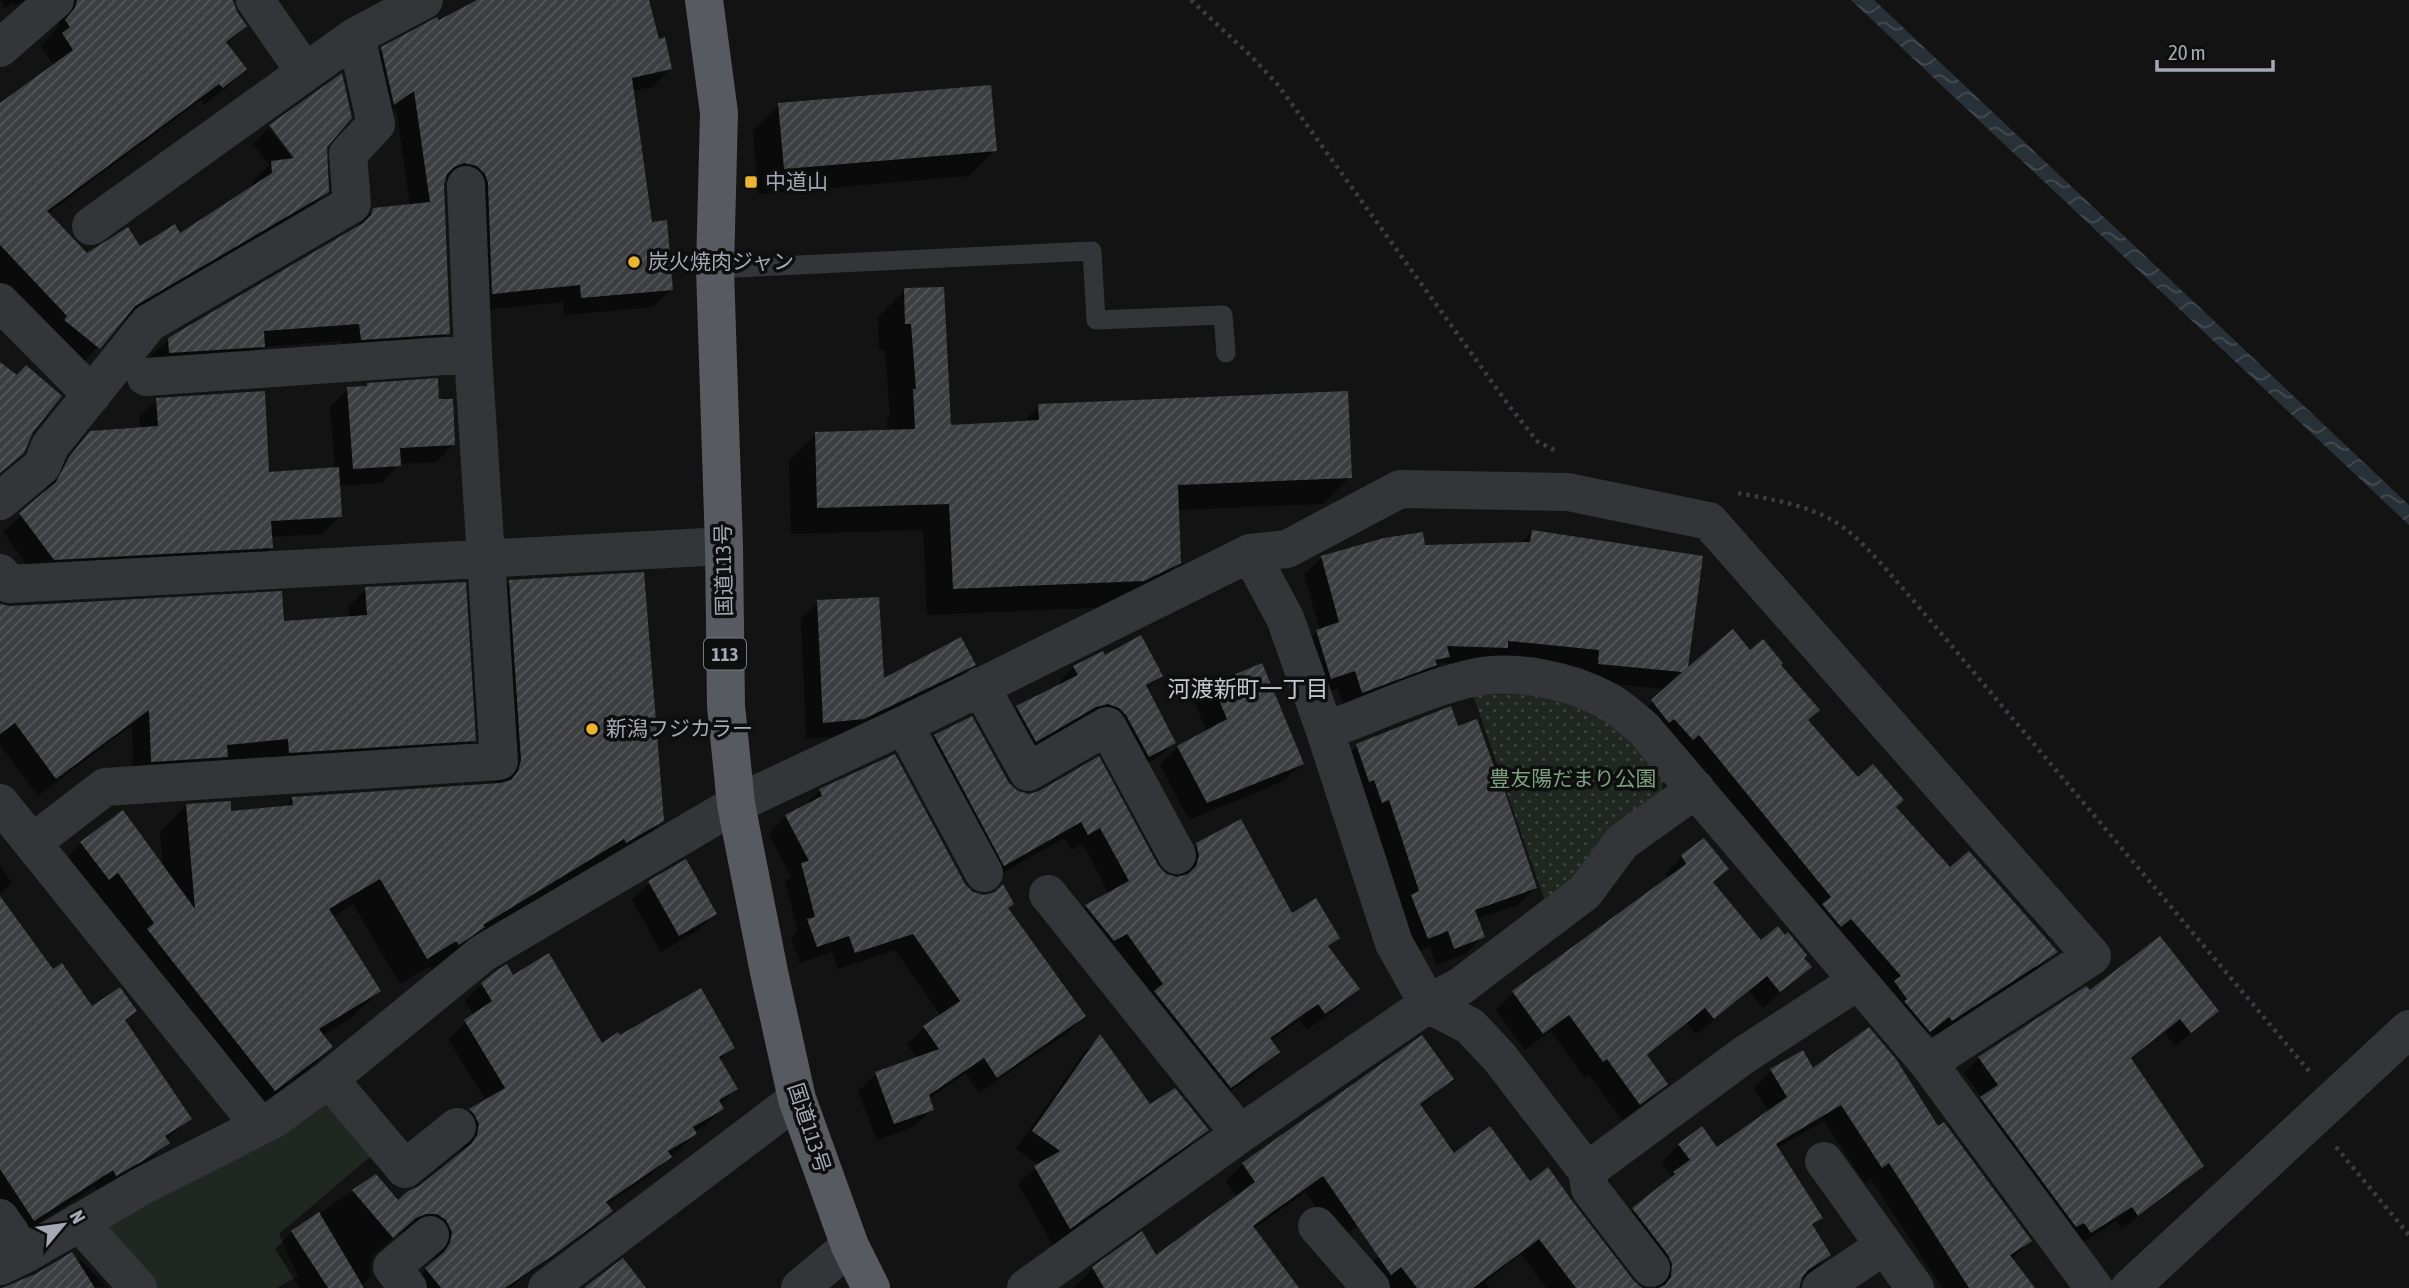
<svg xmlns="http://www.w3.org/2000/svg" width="2409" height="1288" font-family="'Asap Condensed','Noto Sans JP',sans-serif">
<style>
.grass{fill:#1f2720}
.park{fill:url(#park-dots)}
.water{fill:url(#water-waves)}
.shadow{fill:#0007}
.building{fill:url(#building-hatch)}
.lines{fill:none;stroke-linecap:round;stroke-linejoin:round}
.path{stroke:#3a3c40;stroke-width:4.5;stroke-dasharray:3.5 5;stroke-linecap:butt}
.service{stroke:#343539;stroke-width:19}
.minor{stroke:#343539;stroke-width:38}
.tertiary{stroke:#343539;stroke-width:38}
.trunk{stroke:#585a61;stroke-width:38}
.poi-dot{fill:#edb432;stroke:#0e0e0f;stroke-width:2.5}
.labels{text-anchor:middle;stroke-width:7;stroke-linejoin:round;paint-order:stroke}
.shield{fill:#0e0e0f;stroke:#787a83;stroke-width:2}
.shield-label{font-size:19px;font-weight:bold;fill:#a5a9b5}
.poi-label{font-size:21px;fill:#a5a9b5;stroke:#0e0e0f;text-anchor:start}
.street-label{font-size:21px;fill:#a5a9b5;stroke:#0e0e0f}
.park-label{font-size:21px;fill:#7c9f7f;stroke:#0e0e0f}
.neighbourhood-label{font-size:23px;fill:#c6c8d1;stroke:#0e0e0f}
</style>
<defs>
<pattern id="park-dots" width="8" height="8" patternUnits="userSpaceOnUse" patternTransform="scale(1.75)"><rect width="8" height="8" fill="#1f2720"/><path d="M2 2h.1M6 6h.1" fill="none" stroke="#3d443e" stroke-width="1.8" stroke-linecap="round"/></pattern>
<pattern id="water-waves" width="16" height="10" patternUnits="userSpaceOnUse" patternTransform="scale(1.75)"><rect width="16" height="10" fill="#293138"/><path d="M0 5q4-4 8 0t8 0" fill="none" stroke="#454c53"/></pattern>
<pattern id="building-hatch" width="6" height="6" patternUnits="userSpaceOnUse" patternTransform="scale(1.75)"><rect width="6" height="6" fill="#3d3e41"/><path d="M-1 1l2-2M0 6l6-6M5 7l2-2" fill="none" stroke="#56575a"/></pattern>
</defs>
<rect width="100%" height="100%" fill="#131314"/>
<path class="grass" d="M313 1098 333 1102 376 1152 279 1234 298 1276 277 1288H153L101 1221Z"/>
<path class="park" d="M1499 692C1534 696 1571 698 1603 716 1627 730 1646 757 1664 777L1661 796 1575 883 1546 904 1473 695Z"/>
<path class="water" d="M1851 0H1874L2409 505V525Z"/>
<path class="shadow" d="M0 0H25L15 6 13 3 5 8Z
M49 0H231L235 13 244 26 226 45 245 69 227 87 204 105 201 100 47 214 87 256 140 248 180 235 254 186 253 181 269 165 253 144 269 128 298 166 300 164 273 127H270L341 76 325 147 327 191 309 210 122 319 81 365 0 282V105L54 66 41 46 58 27 59 14Z
M481 0H647L657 41 670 69 652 87 632 91 651 223 671 290 653 307 564 315 563 302 475 311 459 183 445 180 443 181 448 333 431 351 344 357 341 341 263 347 246 364 152 371 150 357 169 339 355 228 374 210 410 206 396 107 376 121 364 67 382 49Z
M779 105 995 150 969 176 758 194 753 131Z
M905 290 950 427 1022 423 1039 406 1350 477 1323 504 1177 510 1179 562 1152 589 1116 607 927 615 923 530 791 534 789 461 816 434 888 432 887 418 890 416 885 350H879L878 317Z
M367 385 438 401 453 445 436 462 399 464 382 483 338 486 340 516 323 534 270 537 271 547 254 565 36 577 3 532 42 497 52 477 91 432 140 429 139 417 157 400 268 474 335 469 330 407 348 389 364 388Z
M1532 532 1685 672 1750 652 1779 665 1807 721 1858 780 1894 808 1950 870 2055 952 2038 969 1934 1037 1931 1033 1912 1048 1635 719 1666 689 1581 681 1583 667 1495 658 1489 665 1441 663 1431 673 1345 709 1338 688 1313 695 1299 648 1320 630 1304 575 1322 557 1424 547 1520 544Z
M510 581 663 820 636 847 456 953 432 970 430 966 400 984 353 904 332 917 379 991 352 1017 322 1036 331 1047 305 1073 248 1116 55 870 81 843 163 869 160 832 186 805 230 813 283 808 293 798 495 785 484 608Z
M366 589 474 740 456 758 272 770 271 756 221 761 133 779 132 725 38 796 0 745V607L282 623 349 618 348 607Z
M818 602 882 680 973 665 956 682 846 736 806 739 801 619Z
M1104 657 1161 675 1147 689 1174 743 1159 757 1133 770 1111 730 1021 755 1003 722 1017 708 1061 685 1059 682 1074 667Z
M1213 685 1302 764 1284 781 1189 820 1160 765 1178 747 1207 732 1195 703Z
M1457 728 1535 888 1518 905 1477 919 1483 936 1466 954 1436 965 1430 947 1410 955 1339 763 1357 746Z
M935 736 1007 784 1015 792 1027 796 1040 793 1098 759 1156 866 1164 875 1176 879 1181 877 1179 862 1197 845 1291 916 1338 938 1328 948 1358 989 1340 1006 1307 1030 1300 1020 1270 1041 1278 1051 1261 1069 1213 1104 1069 924 1086 907 1109 894 1083 844 1071 850 1064 838 987 882 918 753Z
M894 756 964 885 972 893 1006 909 1084 1016 1067 1033 979 1093 966 1073 928 1099 932 1109 915 1126 877 1140 858 1091 876 1074 917 1059 907 1044 925 1027 941 1016 895 950 838 969 832 952 800 963 791 938 798 932 785 882 791 876 769 834 786 816 803 807 820 791Z
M1682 857 1727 869 1712 883 1761 942 1802 958 1809 967 1763 1008 1749 991 1696 1034 1687 1023 1646 1057 1665 1084 1648 1101 1622 1120 1589 1075 1585 1078 1551 1031 1525 1050 1496 1010 1513 993 1668 879 1665 874Z
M0 866 12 883 0 894Z
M649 883 715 914 697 931 661 952 632 900Z
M0 960 53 971 91 1008 135 1011 124 1022 189 1119 166 1140 168 1143 150 1160 98 1192 95 1186 13 1241 0 1222Z
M513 977 602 1045 619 1037 732 1048 719 1061 736 1089 719 1105 722 1109 704 1126 694 1132 695 1134 678 1151 669 1156 653 1174 606 1205 610 1211 593 1228 509 1288H411L409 1286 434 1262 435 1250 407 1230 397 1235 372 1256 369 1270 371 1276 363 1284 366 1288H300L275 1249 292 1232 375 1176 398 1202 461 1154 462 1142 453 1127 470 1111 486 1101 448 1039 474 1016 465 1001 482 984Z
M2086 988 2090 993 2216 1011 2175 1047 2165 1032 2130 1060 2202 1165 2187 1180 2122 1229 2116 1221 2076 1247 1967 1113 1982 1098 1964 1073 1979 1058Z
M1099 1037 1150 1107 1206 1130 1189 1146 1053 1245 1018 1184 1039 1165 1016 1149 1083 1054Z
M1802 1052 1813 1071 1937 1129 2030 1241 2011 1259 2032 1288H1942L1871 1179 1865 1183 1824 1121 1777 1148 1820 1217 1811 1226 1829 1255 1812 1272 1791 1288H1656V1282L1616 1226 1672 1176 1662 1162 1679 1145 1717 1149 1769 1112 1754 1088 1771 1071Z
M1452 1079 1420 1107 1454 1155 1529 1184 1640 1288H1547L1521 1254 1485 1282 1490 1288H1372L1362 1273 1379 1256 1377 1215 1338 1238 1306 1192 1253 1229 1257 1288H1073L1094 1268 1155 1257 1237 1197 1226 1181 1243 1164Z
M71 1254 77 1263 82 1261 106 1287 7 1288Z"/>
<path class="building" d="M77 0H233L237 12 247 26 226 42 247 69 223 88 219 84 47 211 87 253 128 227 140 246 175 224 180 233 272 173 271 161 294 158 269 125 342 73 352 118 327 147 329 192 135 306 100 349 64 320 67 316 0 245V103L73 50 62 33 70 27 65 20 75 8Z
M477 0H649L659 39 665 37 672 69 632 78 652 222 667 220 673 290 581 298 580 285 492 294 488 183 485 174 477 166 464 163 454 167 447 174 444 185 450 334 361 340 359 324 264 331 265 347 169 353 168 338 363 223 371 215 373 208 430 202 414 91 394 105 381 47 437 17 439 20Z
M991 85 997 151 784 169 778 103Z
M944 287 951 425 1039 420 1038 404 1348 391 1352 478 1178 485 1181 563 1144 581 953 589 949 504 817 508 815 432 915 429 913 389H916L911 324H905L904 288Z
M0 362 17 375 26 365 62 396 33 432 24 453 0 473Z
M438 378 439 399H453L455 445 400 448 401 466 353 469 347 387 367 386V383Z
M265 391 269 472 339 467 342 517 271 521 273 548 54 560 19 513 56 482 69 457 90 431 158 426 156 398Z
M1532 530 1703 556 1688 667 1733 629 1750 650 1763 639 1783 663 1781 665 1820 710 1808 720 1858 777 1873 764 1904 800 1896 807 1950 867 1969 851 2058 952 1952 1021 1949 1017 1930 1032 1904 1001 1907 999 1894 981 1901 976 1851 919 1841 927 1822 904 1831 897 1699 735 1693 740 1674 719 1669 723 1651 700 1682 672 1598 664 1599 650 1508 641V648L1447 646 1450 657 1435 660 1437 665 1362 693 1355 671 1331 679 1316 630 1339 622 1321 556 1384 538 1423 532 1425 545 1530 542Z
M644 572 664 821 626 843 624 839 483 925 485 927 459 945 456 941 427 959 380 879 329 909 381 991 319 1029 333 1047 275 1091 147 929 154 923 118 873 109 880 80 842 123 810 195 909 186 804 231 801V811L293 805 292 797 500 783 511 780 518 771 521 760 509 580Z
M466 582 476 741 289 753 288 739 227 745 228 757 151 762 149 710 56 779 15 723 0 734V604L10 606 282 591 284 621 367 615 365 587Z
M879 597 884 678 961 637 976 665 864 719 823 723 817 600Z
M1141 635 1163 676 1146 685 1176 743 1149 757 1126 715 1119 708 1108 704 1096 707 1036 742 1016 706 1078 675 1073 666 1103 651 1105 655Z
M1262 663 1304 764 1207 803 1177 746 1227 719 1212 684Z
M1451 706 1458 726 1477 719 1496 772 1498 771 1537 888 1475 910 1485 937 1454 949 1448 931 1428 939 1411 895 1419 891 1389 800 1382 803 1374 780 1369 782 1356 744Z
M972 716 1009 783 1018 791 1029 794 1039 791 1099 756 1158 865 1166 874 1177 877 1188 874 1196 866 1199 856 1196 843 1241 819 1292 913 1316 898 1340 938 1328 946 1360 989 1325 1014 1318 1004 1270 1038 1280 1052 1231 1088 1154 991 1163 984 1127 934 1114 941 1085 905 1129 881 1100 828 1088 835 1081 822 1004 866 934 735Z
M895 754 965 884 973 892 984 895 995 892 1003 884 1014 904 1008 908 1086 1016 997 1078 984 1058 929 1095 934 1110 894 1124 875 1072 939 1049 923 1026 960 1001 913 934 855 953 849 936 817 947 807 919 815 917 801 863 809 861 785 815 822 796 819 789Z
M1704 838 1729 869 1713 882 1761 940 1778 926 1785 935 1788 932 1807 955 1804 958 1812 967 1780 992 1767 976 1714 1019 1705 1008 1647 1055 1668 1084 1640 1105 1607 1059 1603 1062 1569 1015 1543 1034 1512 991 1686 864 1681 855Z
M686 859 717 914 679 936 648 881Z
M0 896 53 969 62 963 92 1006 120 987 137 1011 125 1020 192 1119 165 1136 170 1143 141 1162 116 1176 113 1170 34 1221 0 1169Z
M2160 936 2219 1011 2191 1033 2180 1019 2131 1058 2204 1166 2138 1216 2132 1207 2091 1233 2084 1223 2076 1227 1980 1097 1998 1085 1978 1057 2086 986 2090 990Z
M549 953 602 1043 618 1032 620 1035 701 988 735 1048 719 1057 738 1089 719 1100 724 1109 693 1127 697 1134 668 1151 672 1157 606 1202 613 1211 558 1252 505 1288H441L425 1268 444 1252 450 1243 452 1232 446 1220 437 1214H426L416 1218 393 1238 352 1190 376 1174 398 1200 408 1191 419 1186 471 1144 477 1135 479 1124 474 1114 469 1109 505 1088 464 1020 492 1001 481 983 496 971 507 964 513 975Z
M1869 1027 1896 1059 1938 1126 1944 1122 2032 1241 2010 1255 2035 1288H1969L1889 1163 1882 1168 1841 1105 1776 1144 1823 1218 1812 1224 1831 1255 1808 1270 1802 1278 1799 1288H1658L1665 1285 1671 1277 1672 1264 1668 1255 1632 1208 1675 1174 1673 1172 1690 1160 1678 1144 1702 1126 1717 1147 1787 1097 1770 1069 1803 1050 1813 1068Z
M1100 1034 1150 1104 1175 1088 1209 1130 1070 1229 1034 1166 1060 1151 1032 1131Z
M1422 1035 1454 1079 1420 1104 1454 1153 1490 1126 1530 1181 1548 1167 1573 1202 1634 1281 1642 1288H1576L1539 1239 1473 1288H1417L1401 1267 1391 1275 1323 1176 1253 1226 1299 1288H1104L1092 1267 1142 1231 1156 1255 1255 1182 1242 1163Z
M319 1212 364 1288H328L291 1231Z
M72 1252 95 1288H2L35 1274Z
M623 1258 646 1288H585V1287Z"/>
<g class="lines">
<path class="path" d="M1191 0 1252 57 1278 85 1510 407 1537 441 1556 451
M1738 493C1770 499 1803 504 1832 520 1862 537 1890 575 1913 600L2309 1071
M2336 1147 2409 1235"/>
<path class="service" d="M715 269 1092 251 1096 320 1223 315 1226 353"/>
<path class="minor" d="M255 0 305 72
M0 48 55 0
M91 226 356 36 424 0
M0 302 92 395
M146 377 473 354
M0 501 42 466 50 446 149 323 352 204 348 154 376 124 356 36
M0 573 9 584 724 546
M980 686 1028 772 1107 726 1177 855
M904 725 984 873
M1325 731 1285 618 1250 553 1287 549 1400 489 1568 492 1709 521 2092 956 1928 1063
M0 803 260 1126
M32 843 105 787 499 761 473 354 466 185
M1048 894 1240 1134
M329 1079 405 1169 457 1127
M1824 1161 1915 1288
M1587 1171 1744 1055 1858 981
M0 1218 25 1254
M79 1222 138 1288
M1317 1226 1371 1288
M0 1266 25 1254 142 1186 274 1119 329 1079 483 953 736 804 904 725 1250 553
M1651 1268 1590 1189 1587 1171 1500 1058 1470 1026 1428 1004 1394 943 1325 731C1375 713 1425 688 1476 677 1516 669 1571 681 1606 700 1620 707 1632 719 1644 729L1928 1063 2094 1288
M408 1288 392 1267 430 1235
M547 1288 797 1099
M800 1288 850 1246
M1026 1288 1240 1134 1428 1004 1461 986 1585 892 1622 842 1696 789
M1821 1288 1884 1246"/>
<path class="tertiary" d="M2130 1288 2409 1029"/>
<path class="trunk" d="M704 0 719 113 715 269 724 546 726 706 736 804 769 972 797 1099 850 1246 871 1288"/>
</g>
<g class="poi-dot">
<rect x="744" y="175" width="14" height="14" rx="3.5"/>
<circle cx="634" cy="262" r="7"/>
<circle cx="592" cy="729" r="7"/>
</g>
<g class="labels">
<rect class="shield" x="704" y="638.5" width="42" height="31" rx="5"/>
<g class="shield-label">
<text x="725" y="661">113</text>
</g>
<g class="poi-label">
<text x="765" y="189">中道山</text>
<text x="648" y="269">炭火焼肉ジャン</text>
<text x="606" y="736">新潟フジカラー</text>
</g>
<g class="street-label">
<text transform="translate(724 570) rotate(-91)" y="7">国道113号</text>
<text transform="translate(809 1128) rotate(72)" y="7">国道113号</text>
</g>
<g class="park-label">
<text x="1573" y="786">豊友陽だまり公園</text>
</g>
<g class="neighbourhood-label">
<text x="1248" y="697">河渡新町一丁目</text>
</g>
</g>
<g transform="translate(63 1225) rotate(61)" stroke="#0e0e0f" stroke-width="5" paint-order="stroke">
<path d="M0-5L12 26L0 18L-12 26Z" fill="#a5a9b5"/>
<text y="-10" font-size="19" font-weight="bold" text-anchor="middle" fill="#a5a9b5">N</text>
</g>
<path d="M2157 60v10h116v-10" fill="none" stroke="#a5a9b5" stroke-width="3.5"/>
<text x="2168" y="60" font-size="21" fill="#a5a9b5" stroke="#0e0e0f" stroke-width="5" paint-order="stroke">20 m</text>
</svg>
